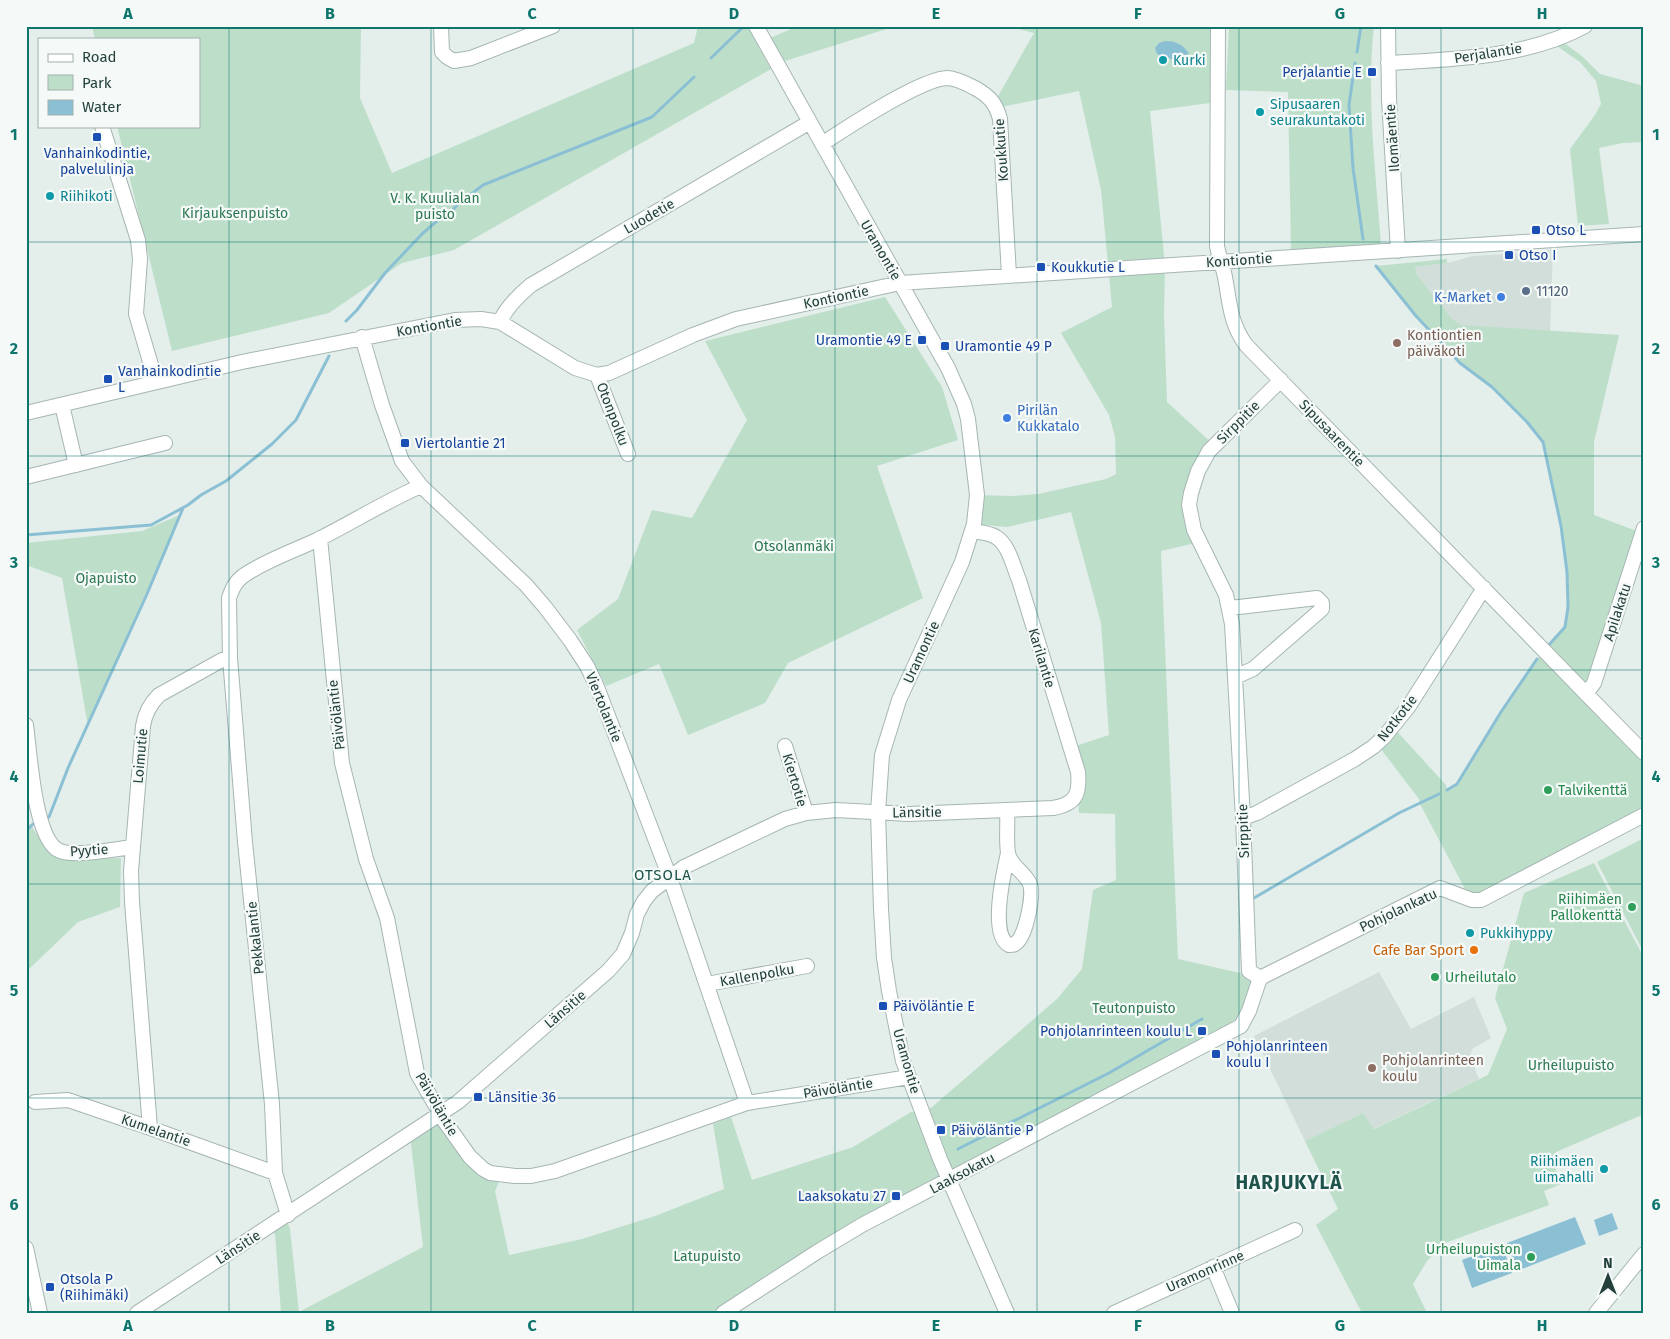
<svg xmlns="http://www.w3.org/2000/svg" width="1670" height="1339" font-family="'Fira Sans',sans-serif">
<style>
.built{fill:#d2deda}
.green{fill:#bddfca}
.water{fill:#8bc0d4}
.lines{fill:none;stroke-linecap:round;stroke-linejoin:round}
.stream{stroke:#8bc0d4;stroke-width:3}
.minor-casing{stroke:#a6b6b3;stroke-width:16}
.minor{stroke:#fff;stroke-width:14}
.grid{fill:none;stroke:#0f766e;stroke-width:1;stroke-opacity:0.55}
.culture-dot{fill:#0f9aa8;stroke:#f5faf8;stroke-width:2}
.transit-dot{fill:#1a4fb4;stroke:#f5faf8;stroke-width:2}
.service-dot{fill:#5c6f8a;stroke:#f5faf8;stroke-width:2}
.shop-dot{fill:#3f7fe0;stroke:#f5faf8;stroke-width:2}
.education-dot{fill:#8d6e63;stroke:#f5faf8;stroke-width:2}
.leisure-dot{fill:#2e9e5b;stroke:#f5faf8;stroke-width:2}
.food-dot{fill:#e8710a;stroke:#f5faf8;stroke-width:2}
.labels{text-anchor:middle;stroke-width:4.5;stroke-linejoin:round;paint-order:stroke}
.street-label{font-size:14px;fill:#23403c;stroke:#f5faf8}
.culture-label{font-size:14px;fill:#0d838f;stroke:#f5faf8;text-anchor:start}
.transit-label{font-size:14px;fill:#164399;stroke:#f5faf8;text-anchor:start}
.park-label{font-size:14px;fill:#2c7852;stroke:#f5faf8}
.service-label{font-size:14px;fill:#4e5e75;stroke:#f5faf8;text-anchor:start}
.shop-label{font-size:14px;fill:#366cbe;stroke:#f5faf8;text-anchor:end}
.education-label{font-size:14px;fill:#785e54;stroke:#f5faf8;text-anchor:start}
.leisure-label{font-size:14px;fill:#27864d;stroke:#f5faf8;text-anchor:start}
.food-label{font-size:14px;fill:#c56008;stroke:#f5faf8;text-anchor:end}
.neighbourhood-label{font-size:15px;letter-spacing:1px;fill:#1e534c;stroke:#f5faf8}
.district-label{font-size:19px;font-weight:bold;letter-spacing:1px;fill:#1e534c;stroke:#f5faf8}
.neatline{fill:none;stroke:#0f766e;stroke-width:2}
.grid-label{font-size:16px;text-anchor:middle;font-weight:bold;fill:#0f766e}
</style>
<rect width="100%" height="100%" fill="#e4eeeb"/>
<path class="built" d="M1553 249 1550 331 1458 327 1417 275 1415 267 1447 263 1473 256 1537 252Z
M1379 972 1411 1029 1474 997 1491 1038 1472 1049 1470 1056 1479 1079 1373 1129 1363 1113 1305 1141 1254 1036Z"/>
<path class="green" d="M92 26H361L360 98 392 173 694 43 698 26H747L771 69 454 250 402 263 329 313 172 351 117 126H199V39H95Z
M798 26H896L785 61 770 38Z
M1008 26H1213L1210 103 1150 111 1165 266 1164 315 1167 402 1214 445 1191 493 1200 542 1161 551 1178 959 1240 973 1249 971 1260 978 1241 1026 862 1225 723 1313H281L275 1234 266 1228 285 1216 290 1229 299 1312 423 1247 410 1135 440 1115 470 1157 502 1175 495 1191 509 1255 582 1239 655 1216 724 1189 713 1124 731 1117 752 1180 853 1147 911 1112H922L932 1107 1057 999 1082 969 1093 890 1116 880 1115 814 1079 813 1078 793 1070 748 1109 735 1101 623 1071 512 1007 527 974 524 977 495 1013 496 1038 494 1106 479 1116 474 1115 437 1109 415 1061 333 1112 307 1101 190 1079 91 1001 107 997 98 1034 33Z
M1255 26H1374C1366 98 1376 173 1381 245L1291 250 1288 92 1226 90 1229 27 1252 28Z
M1559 39 1583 57 1600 74 1644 86V142L1623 143 1599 148 1609 224 1578 226 1570 149 1595 115 1601 104 1596 81 1580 62 1551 42Z
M1447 259V263L1415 267 1417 275 1452 319 1461 325 1619 335 1594 442V515L1642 533 1586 694 1644 753V815L1472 900 1465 889 1420 804 1419 799 1377 744 1393 727 1446 785 1447 790 1457 784 1501 712 1537 659 1565 627 1568 607 1567 572 1561 526 1543 441 1527 422 1492 387 1460 363 1416 316 1376 266Z
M885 297 942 387 958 440 877 466 923 598 788 663 765 703 688 735 659 664 606 686 577 630 618 599 652 510 692 518 747 420 705 341Z
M180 515 88 726 62 578 26 565V543L142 531Z
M30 824 46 848 67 859 121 858 120 907 78 922 26 972V829Z
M1644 838V953L1597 862Z
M1594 863 1644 958V1114L1556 1152 1553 1161 1561 1184 1544 1191 1549 1205 1445 1243 1427 1261 1413 1284 1427 1313H1362L1316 1225 1338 1209 1305 1141 1363 1113 1374 1129 1488 1075 1507 1029 1495 998 1524 893Z"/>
<path class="water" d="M1165 41C1176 41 1182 44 1189 53 1182 65 1167 58 1157 54L1155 48 1159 43Z
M1612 1213 1618 1229 1599 1236 1594 1220Z
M1575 1217 1586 1244 1517 1271 1507 1243Z
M1502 1245 1512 1273 1472 1288 1462 1260Z"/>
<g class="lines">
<path class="stream" d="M1357 52 1361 26
M711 58 742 28
M1355 63 1349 105 1353 168 1363 239
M1376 266 1416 316 1460 363 1492 387 1527 422 1543 442 1561 526 1567 572 1568 607 1565 627 1548 646
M346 321 357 310 385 273 422 234 437 221 450 214 456 206 483 185 652 117 694 77
M26 535 151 525 188 505 201 495 226 481 272 444 296 420 329 356
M1447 790 1457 784 1501 712 1537 659
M46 818 49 817 68 768 147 594 183 508
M26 831 33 824
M1254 898 1399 813 1439 794
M958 1149 1109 1073 1202 1019"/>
<defs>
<path id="minor" d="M441 26 442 52 447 57 454 61 471 58 553 26
M756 26 948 368 964 404 968 419 977 495 974 524 962 562 899 700 882 755 878 812 881 909 884 958 889 991 903 1061 940 1159 1007 1313
M1218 26 1217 246C1219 257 1223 267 1225 277 1230 304 1230 323 1246 345L1644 753
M1388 26 1389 99 1398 251
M1388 63C1454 59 1526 58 1585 26
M102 126 138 240 140 259 136 314 156 382
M822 144C846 128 921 79 947 78 956 78 967 84 975 88 989 96 996 103 1000 119L1009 275
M500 322C506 307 519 295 531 285L810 122
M362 337 382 405 402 461 421 486 526 585 545 607 570 640 587 666 597 687 670 878 747 1103
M597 375 628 454
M62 405 76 465
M26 413 242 362 455 320 481 319 500 322 575 368 597 375 609 373 693 335 736 319 900 283 1644 234
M26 477 165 443
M320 538 342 763 366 859 387 918 417 1073 445 1122 470 1157 483 1169 490 1173 515 1176H531L555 1171 747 1103 909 1077
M1230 608 1317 598 1322 603V609L1253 669 1235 677
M1586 694 1594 683 1644 528
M26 725C30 752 34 841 60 851 76 857 115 849 132 847
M785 746 806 813
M1007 810C1008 824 1006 839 1008 853 1010 866 1025 872 1030 884 1034 895 1026 936 1016 943 1014 945 1013 945 1009 945 989 935 1004 871 1008 853
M1243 818 1257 813 1355 759 1373 747 1384 737 1409 706 1484 588
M1260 978 1249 971 1243 818 1232 624 1226 595 1194 530 1189 505 1191 493 1198 471 1209 451 1281 380
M1260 978 1440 888 1472 900H1481L1644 815
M707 984 807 966
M35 1102 68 1100 150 1128 275 1173
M150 1128 132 902 131 871 143 726C145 713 150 704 159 695L222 660 230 658
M288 1215 275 1173 272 1104 245 842 230 658 229 598C232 589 235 582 243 576 266 560 294 551 319 539 353 522 386 501 421 486
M26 1248 40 1313
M1213 1267 1232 1313
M137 1313 458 1102 608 971 623 954 632 933 637 914 644 901 652 891 684 867 785 819 806 813 836 810 909 814 1053 808C1076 804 1080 794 1078 772L1019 580C1013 566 1009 545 996 537 990 533 980 532 972 531
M723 1313 817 1252 862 1225 1241 1026 1249 1011 1260 978
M1114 1313 1295 1230
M1596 1313 1644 1254"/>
</defs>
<use href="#minor" class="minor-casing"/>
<use href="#minor" class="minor"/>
</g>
<path class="grid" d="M229 26V1313M431 26V1313M633 26V1313M835 26V1313M1037 26V1313M1239 26V1313M1441 26V1313M26 242H1644M26 456H1644M26 670H1644M26 884H1644M26 1098H1644"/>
<g class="culture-dot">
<circle cx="1163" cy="60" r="5"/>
<circle cx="1260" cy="112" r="5"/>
<circle cx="50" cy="196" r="5"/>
<circle cx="1470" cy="933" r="5"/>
<circle cx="1604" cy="1169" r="5"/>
</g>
<g class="transit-dot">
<rect x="1367" y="67" width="10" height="10" rx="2.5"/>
<rect x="92" y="132" width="10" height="10" rx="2.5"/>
<rect x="1531" y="225" width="10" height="10" rx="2.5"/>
<rect x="1504" y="250" width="10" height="10" rx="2.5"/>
<rect x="1036" y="262" width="10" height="10" rx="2.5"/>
<rect x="917" y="335" width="10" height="10" rx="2.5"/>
<rect x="940" y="341" width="10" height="10" rx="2.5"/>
<rect x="103" y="374" width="10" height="10" rx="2.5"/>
<rect x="400" y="438" width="10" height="10" rx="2.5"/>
<rect x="878" y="1001" width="10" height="10" rx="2.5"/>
<rect x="1197" y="1026" width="10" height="10" rx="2.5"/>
<rect x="1211" y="1049" width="10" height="10" rx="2.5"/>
<rect x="473" y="1092" width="10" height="10" rx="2.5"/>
<rect x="936" y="1125" width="10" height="10" rx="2.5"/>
<rect x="891" y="1191" width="10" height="10" rx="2.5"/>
<rect x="45" y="1282" width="10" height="10" rx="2.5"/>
</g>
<circle class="service-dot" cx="1526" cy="291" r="5"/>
<g class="shop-dot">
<circle cx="1501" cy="297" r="5"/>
<circle cx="1007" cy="418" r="5"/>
</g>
<g class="education-dot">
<circle cx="1397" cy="343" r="5"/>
<circle cx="1372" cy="1068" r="5"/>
</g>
<g class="leisure-dot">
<circle cx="1548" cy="790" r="5"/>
<circle cx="1632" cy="907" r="5"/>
<circle cx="1435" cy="977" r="5"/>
<circle cx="1531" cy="1257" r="5"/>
</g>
<circle class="food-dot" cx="1474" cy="950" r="5"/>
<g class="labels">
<g class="street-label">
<text transform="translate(1488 53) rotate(-9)" y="5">Perjalantie</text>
<text transform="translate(1392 138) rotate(-94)" y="5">Ilomäentie</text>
<text transform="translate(1001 150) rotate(-94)" y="5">Koukkutie</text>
<text transform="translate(649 216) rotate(-30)" y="5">Luodetie</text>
<text transform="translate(881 250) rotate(60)" y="5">Uramontie</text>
<text transform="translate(1239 260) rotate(-4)" y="5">Kontiontie</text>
<text transform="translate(836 297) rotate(-12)" y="5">Kontiontie</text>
<text transform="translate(429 326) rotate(-10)" y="5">Kontiontie</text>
<text transform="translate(613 414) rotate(69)" y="5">Otonpolku</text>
<text transform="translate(1238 422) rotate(-45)" y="5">Sirppitie</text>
<text transform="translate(1332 433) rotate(46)" y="5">Sipusaarentie</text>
<text transform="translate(1617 612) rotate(-72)" y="5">Apilakatu</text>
<text transform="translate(921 652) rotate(-65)" y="5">Uramontie</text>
<text transform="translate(1042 658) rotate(73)" y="5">Karilantie</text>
<text transform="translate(604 707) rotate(68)" y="5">Viertolantie</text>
<text transform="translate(336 715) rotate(-96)" y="5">Päivöläntie</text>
<text transform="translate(1397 718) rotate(-52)" y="5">Notkotie</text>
<text transform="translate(140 756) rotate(-85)" y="5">Loimutie</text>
<text transform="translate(795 780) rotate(73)" y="5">Kiertotie</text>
<text transform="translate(917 812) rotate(-1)" y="5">Länsitie</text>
<text transform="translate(1243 831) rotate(-92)" y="5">Sirppitie</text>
<text transform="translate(89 850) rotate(-4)" y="5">Pyytie</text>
<text transform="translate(1398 910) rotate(-25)" y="5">Pohjolankatu</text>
<text transform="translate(255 938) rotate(-96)" y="5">Pekkalantie</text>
<text transform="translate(757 975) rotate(-10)" y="5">Kallenpolku</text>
<text transform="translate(565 1009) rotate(-41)" y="5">Länsitie</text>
<text transform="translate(907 1061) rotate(74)" y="5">Uramontie</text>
<text transform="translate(838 1088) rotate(-9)" y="5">Päivöläntie</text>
<text transform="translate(437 1104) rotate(60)" y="5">Päivöläntie</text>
<text transform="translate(156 1130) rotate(19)" y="5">Kumelantie</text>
<text transform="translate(962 1173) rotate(-28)" y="5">Laaksokatu</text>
<text transform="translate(238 1247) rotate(-33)" y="5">Länsitie</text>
<text transform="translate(1205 1271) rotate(-24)" y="5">Uramonrinne</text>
</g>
<g class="culture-label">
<text x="1173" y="65">Kurki</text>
<text x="1270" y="109">Sipusaaren<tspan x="1270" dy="16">seurakuntakoti</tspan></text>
<text x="60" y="201">Riihikoti</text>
<text x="1480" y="938">Pukkihyppy</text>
<text x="1594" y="1166" text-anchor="end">Riihimäen<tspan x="1594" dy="16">uimahalli</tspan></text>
</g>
<g class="transit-label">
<text x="1362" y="77" text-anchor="end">Perjalantie E</text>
<text x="97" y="158" text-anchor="middle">Vanhainkodintie,<tspan x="97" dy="16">palvelulinja</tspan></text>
<text x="1546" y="235">Otso L</text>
<text x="1519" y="260">Otso I</text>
<text x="1051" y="272">Koukkutie L</text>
<text x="912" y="345" text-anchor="end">Uramontie 49 E</text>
<text x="955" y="351">Uramontie 49 P</text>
<text x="118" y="376">Vanhainkodintie<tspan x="118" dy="16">L</tspan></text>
<text x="415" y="448">Viertolantie 21</text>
<text x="893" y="1011">Päivöläntie E</text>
<text x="1192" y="1036" text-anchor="end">Pohjolanrinteen koulu L</text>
<text x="1226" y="1051">Pohjolanrinteen<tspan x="1226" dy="16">koulu I</tspan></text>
<text x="488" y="1102">Länsitie 36</text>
<text x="951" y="1135">Päivöläntie P</text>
<text x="886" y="1201" text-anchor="end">Laaksokatu 27</text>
<text x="60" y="1284">Otsola P<tspan x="60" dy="16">(Riihimäki)</tspan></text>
</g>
<g class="park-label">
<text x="435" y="203">V. K. Kuulialan<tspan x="435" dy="16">puisto</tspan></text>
<text x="235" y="218">Kirjauksenpuisto</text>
<text x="794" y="551">Otsolanmäki</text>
<text x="106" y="583">Ojapuisto</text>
<text x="1134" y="1013">Teutonpuisto</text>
<text x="1571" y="1070">Urheilupuisto</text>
<text x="707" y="1261">Latupuisto</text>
</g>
<g class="service-label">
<text x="1536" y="296">11120</text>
</g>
<g class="shop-label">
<text x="1491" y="302">K-Market</text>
<text x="1017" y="415" text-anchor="start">Pirilän<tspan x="1017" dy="16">Kukkatalo</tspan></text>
</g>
<g class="education-label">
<text x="1407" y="340">Kontiontien<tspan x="1407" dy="16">päiväkoti</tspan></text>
<text x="1382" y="1065">Pohjolanrinteen<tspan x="1382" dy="16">koulu</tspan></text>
</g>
<g class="leisure-label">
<text x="1558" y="795">Talvikenttä</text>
<text x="1622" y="904" text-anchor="end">Riihimäen<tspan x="1622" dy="16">Pallokenttä</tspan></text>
<text x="1445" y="982">Urheilutalo</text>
<text x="1521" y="1254" text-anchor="end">Urheilupuiston<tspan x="1521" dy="16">Uimala</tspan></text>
</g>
<g class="food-label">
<text x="1464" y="955">Cafe Bar Sport</text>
</g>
<g class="neighbourhood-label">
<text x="663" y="880">OTSOLA</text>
</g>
<g class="district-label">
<text x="1289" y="1189">HARJUKYLÄ</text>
</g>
</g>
<rect width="1670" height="1339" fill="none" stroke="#f5faf8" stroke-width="55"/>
<rect x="38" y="38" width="162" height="90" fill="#f5faf8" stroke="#a1b0ad"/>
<rect x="48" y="54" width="25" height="8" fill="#ffffff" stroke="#a1b0ad"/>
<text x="82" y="62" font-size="15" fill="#23403c">Road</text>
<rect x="48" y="75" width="25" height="15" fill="#bddfca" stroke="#a1b0ad"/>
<text x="82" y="88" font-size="15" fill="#23403c">Park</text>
<rect x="48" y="100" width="25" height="15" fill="#8bc0d4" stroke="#a1b0ad"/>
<text x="82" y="112" font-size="15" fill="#23403c">Water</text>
<g transform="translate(1608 1276)" stroke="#f5faf8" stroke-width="4" paint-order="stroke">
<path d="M0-4L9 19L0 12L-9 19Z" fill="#23403c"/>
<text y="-8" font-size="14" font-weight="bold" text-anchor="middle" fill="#23403c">N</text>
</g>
<rect x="28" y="28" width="1614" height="1284" class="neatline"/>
<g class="grid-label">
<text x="128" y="19">A</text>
<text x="330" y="19">B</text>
<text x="532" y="19">C</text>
<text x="734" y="19">D</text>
<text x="936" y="19">E</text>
<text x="1138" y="19">F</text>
<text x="1340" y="19">G</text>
<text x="1542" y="19">H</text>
<text x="14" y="140">1</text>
<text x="1656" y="140">1</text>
<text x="14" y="354">2</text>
<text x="1656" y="354">2</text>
<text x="14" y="568">3</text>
<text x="1656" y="568">3</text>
<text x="14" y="782">4</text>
<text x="1656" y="782">4</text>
<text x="14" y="996">5</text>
<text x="1656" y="996">5</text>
<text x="14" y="1210">6</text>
<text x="1656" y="1210">6</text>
<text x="128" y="1331">A</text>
<text x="330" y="1331">B</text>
<text x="532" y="1331">C</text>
<text x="734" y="1331">D</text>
<text x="936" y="1331">E</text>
<text x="1138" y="1331">F</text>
<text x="1340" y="1331">G</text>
<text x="1542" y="1331">H</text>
</g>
</svg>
